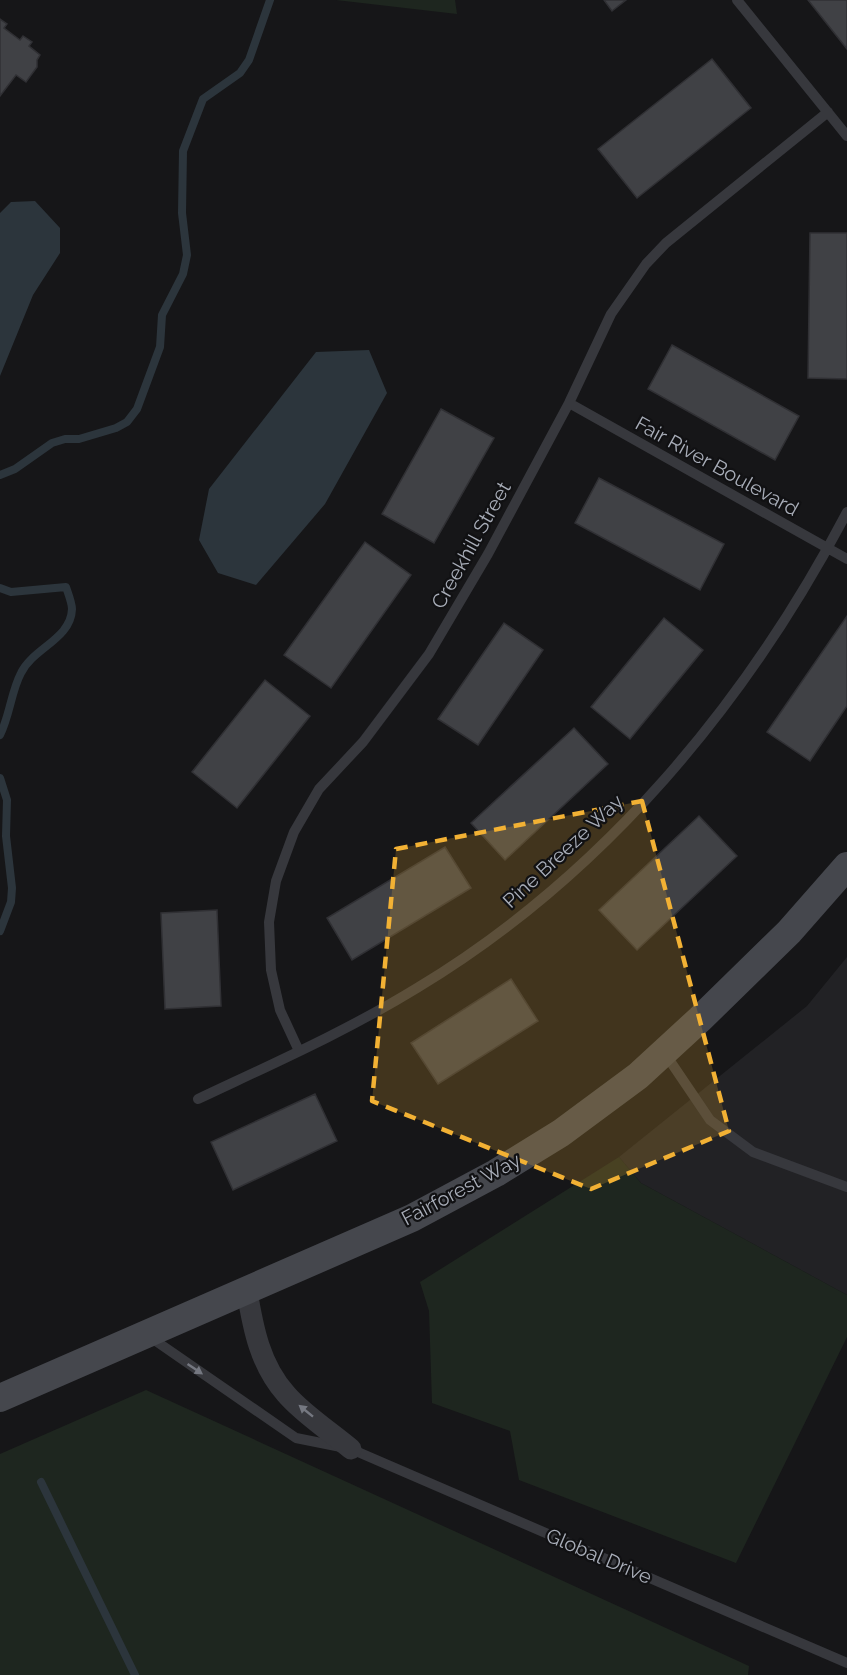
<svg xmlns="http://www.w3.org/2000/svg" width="847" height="1675" font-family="Raleway,sans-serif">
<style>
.built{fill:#222225}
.green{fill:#1e261f}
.water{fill:#2c353c}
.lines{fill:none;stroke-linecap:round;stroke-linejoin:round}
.stream{stroke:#2c353c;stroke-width:8}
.building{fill:#404145;stroke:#303034;stroke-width:1.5}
.service{stroke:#37383d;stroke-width:10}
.minor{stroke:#37383d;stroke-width:21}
.secondary{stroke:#45474d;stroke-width:28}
.oneway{fill:#757881}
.marked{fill:#f2b134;fill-opacity:0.2;stroke:#f2b134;stroke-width:4.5;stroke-dasharray:12 8;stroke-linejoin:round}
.labels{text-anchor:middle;stroke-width:4.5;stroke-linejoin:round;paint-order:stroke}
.street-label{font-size:20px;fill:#a8adb8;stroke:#111113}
</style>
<rect width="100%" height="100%" fill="#161618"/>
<path class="built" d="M847 957V1295L641 1183 619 1157 807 1006Z"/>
<path class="green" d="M336 0H455L457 14Z
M619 1157 641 1183 847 1295V1337L736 1563 519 1480 510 1431 432 1403 429 1311 420 1282Z
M146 1390 749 1666 748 1675H0V1454Z"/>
<path class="water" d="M35 201 60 228V253L33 295 0 376V213L11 202Z
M369 350 387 393 325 504 256 585 218 573 199 540 209 489 316 352Z"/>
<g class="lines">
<path class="stream" d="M0 475 15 469 52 443 65 439H79L116 428 127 422 137 409 160 347 162 315 183 274 187 255 182 213 183 151 203 99 240 73 249 60 270 0
M0 588 11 592 66 587C68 593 72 603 72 609 71 639 33 648 21 673 11 692 10 715 0 735
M0 778 7 800 6 836 12 888 11 902 0 931
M41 1482 135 1675"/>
</g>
<path class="building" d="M604 0H626L612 11Z
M808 0H847V49Z
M0 19 7 24 4 28 20 40 23 36 32 42 29 46 40 55 37 60V67L26 82 16 75 0 96Z
M712 59 751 108 637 198 598 149Z
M810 233H847V379L808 378Z
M672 345 799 416 775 460 648 389Z
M441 409 494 438 434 543 382 514Z
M599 478 724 544 700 590 575 523Z
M365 542 411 575 331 688 284 655Z
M847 616V706L810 761 767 732Z
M664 618 703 650 630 739 591 707Z
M504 623 543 650 478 745 438 719Z
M265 680 310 716 237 808 192 772Z
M574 728 608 764 505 860 471 823Z
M699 816 737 856 637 950 599 910Z
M445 847 471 888 352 960 327 918Z
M217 910 221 1006 165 1009 161 913Z
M511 979 538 1021 438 1084 411 1043Z
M315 1094 337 1141 233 1190 211 1142Z"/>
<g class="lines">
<path class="service" d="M737 0 847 136
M569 403 847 559
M299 1051 280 1010 271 970 269 922 276 881 294 832 319 789 363 742 429 654 488 554 569 403 611 314 646 264 666 243 828 112
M664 1052 710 1120 753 1152 847 1187
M198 1099C272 1064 347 1031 417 988 603 876 747 703 847 512
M150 1337 296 1438 351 1449 847 1663"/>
<path class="minor" d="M247 1291C253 1328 260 1365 286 1394 303 1414 331 1432 351 1449"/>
<path class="secondary" d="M0 1398 412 1218 496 1173 561 1133 638 1076 700 1019 789 932 847 866"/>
</g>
<defs><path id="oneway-solid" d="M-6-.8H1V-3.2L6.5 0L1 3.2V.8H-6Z" transform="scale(1.5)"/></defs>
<g class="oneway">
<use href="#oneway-solid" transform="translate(195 1369) rotate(34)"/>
<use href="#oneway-solid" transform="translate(306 1411) rotate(-141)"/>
</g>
<path class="marked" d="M642 801 729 1131 591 1189 372 1101 396 849Z"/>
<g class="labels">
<g class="street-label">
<text transform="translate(717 466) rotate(29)" y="7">Fair River Boulevard</text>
<text transform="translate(471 545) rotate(-61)" y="7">Creekhill Street</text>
<text transform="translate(563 851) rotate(-43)" y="7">Pine Breeze Way</text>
<text transform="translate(461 1189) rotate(-28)" y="7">Fairforest Way</text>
<text transform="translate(599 1556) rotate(23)" y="7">Global Drive</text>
</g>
</g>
</svg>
